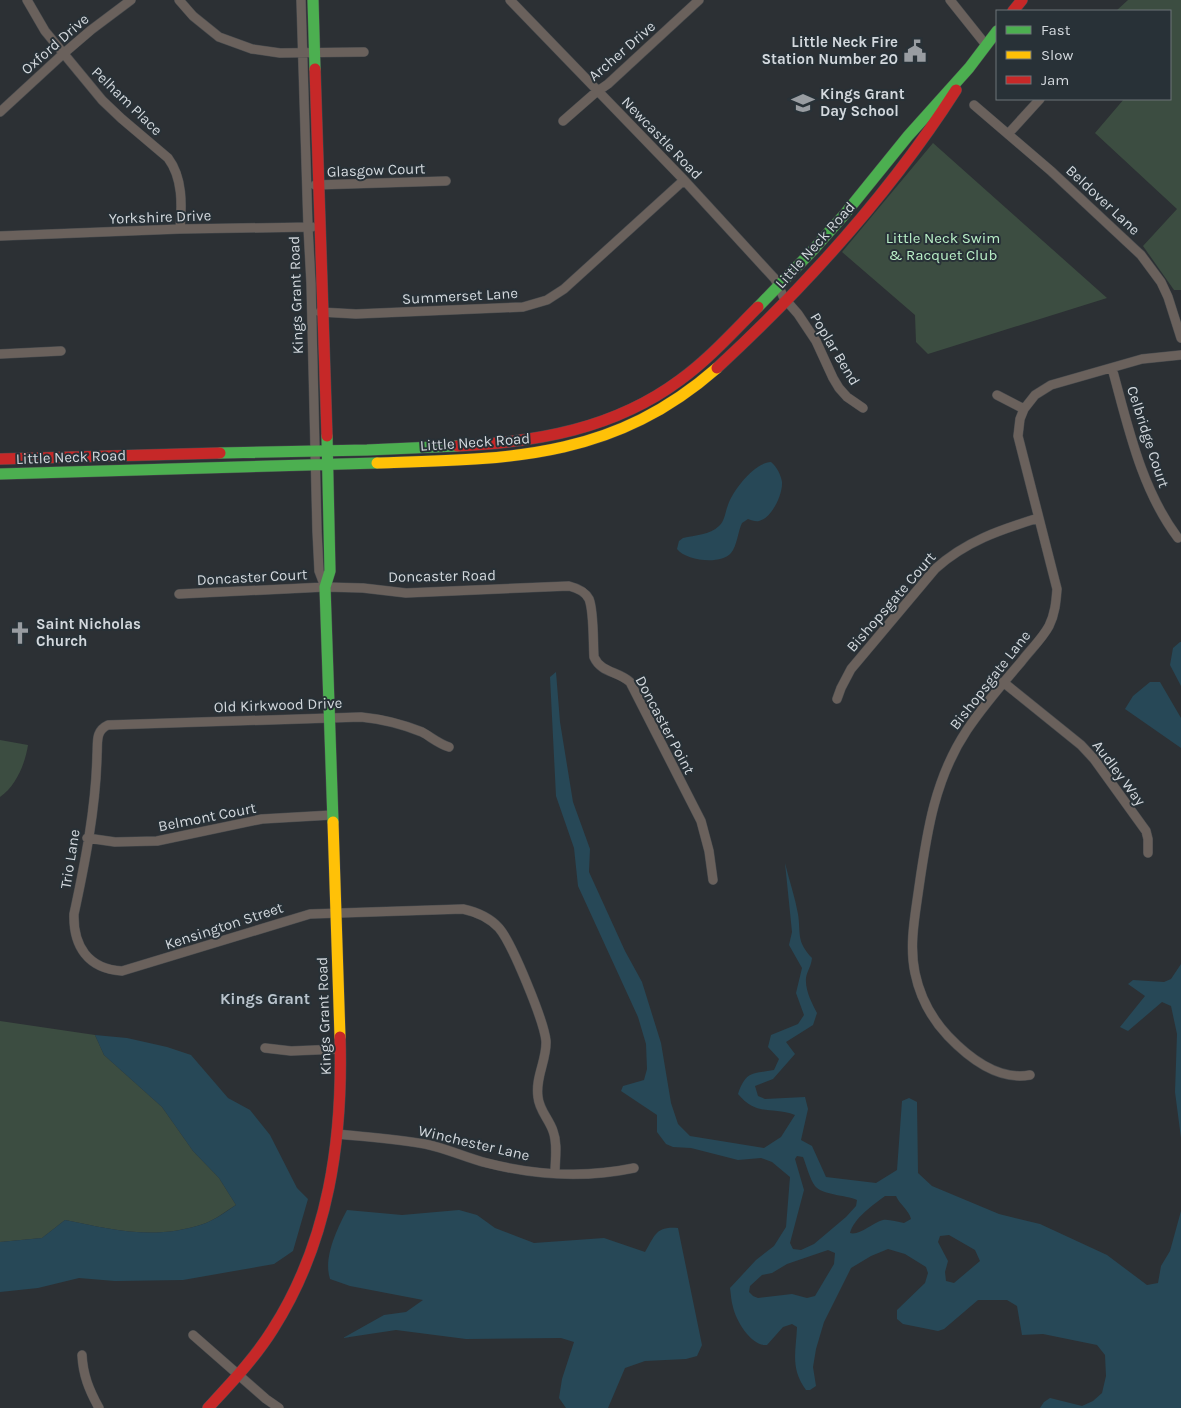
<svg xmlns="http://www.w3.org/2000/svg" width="1181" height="1408" font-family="Karla,sans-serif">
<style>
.green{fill:#3c4d41}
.water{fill:#274857;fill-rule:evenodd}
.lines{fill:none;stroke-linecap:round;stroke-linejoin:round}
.street-casing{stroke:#484b4e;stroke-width:10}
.fast-casing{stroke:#484b4e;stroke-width:12}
.slow-casing{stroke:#484b4e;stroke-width:12}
.jam-casing{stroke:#484b4e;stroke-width:12}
.street{stroke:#6a615c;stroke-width:9}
.fast{stroke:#4caf50;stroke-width:11}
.slow{stroke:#ffc107;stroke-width:11}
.jam{stroke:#c62828;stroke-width:11}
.labels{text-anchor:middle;stroke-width:4;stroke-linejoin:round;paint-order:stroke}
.poi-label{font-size:15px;font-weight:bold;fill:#d3d8dd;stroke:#283137;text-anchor:start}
.street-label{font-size:15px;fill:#d3d8dd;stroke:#283137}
.park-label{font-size:15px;fill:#baf1c8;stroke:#283137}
.neighbourhood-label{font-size:16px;font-weight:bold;fill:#bac4cd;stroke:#283137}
</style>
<rect width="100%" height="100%" fill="#2c3034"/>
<path class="green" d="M1128 0H1181V290H1174L1143 246 1177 209 1095 133 1124 99H1170V11H1116Z
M933 143 1107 298 928 354 916 342 915 315 842 252Z
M0 740 28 745C25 764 16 786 0 797Z
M0 1021 95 1035 104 1055 162 1107 193 1151 219 1178 236 1205C226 1211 216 1219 206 1223 155 1241 115 1230 65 1220L42 1238 0 1242Z"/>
<path class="water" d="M771 462C777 467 781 475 782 482 783 494 772 518 759 521 756 522 751 520 748 519L742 523C738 531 737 546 731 553 721 565 686 561 677 549L679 541 683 538C695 535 710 535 719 526 725 521 725 512 728 505 733 490 754 463 771 462Z
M1180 642H1181V686L1170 665 1173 648Z
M556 672 560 722 573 802 590 849 589 872 625 951 642 982 661 1043 671 1103 678 1124 690 1136 764 1148 781 1137 795 1115C771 1106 757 1117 738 1094 746 1071 752 1074 774 1070L779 1059 768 1047 771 1035 798 1024 804 1015 796 993 802 968 789 945 792 932 785 863C789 880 795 897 798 914 801 934 796 941 812 958 811 967 807 971 806 978 805 991 812 1003 817 1013L813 1025 786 1042 795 1054 773 1079 755 1086 758 1096 765 1099 805 1097 808 1109 801 1140 812 1146 826 1177 876 1183 897 1170 902 1101 909 1098 917 1102 918 1173 932 1186 999 1214 1040 1224 1107 1255 1147 1285 1158 1283 1161 1266 1170 1251 1181 1211V1408H1040L1044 1402 1050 1398 1082 1406 1093 1401 1102 1393 1106 1376 1105 1355 1097 1345 1043 1334 1022 1335 1017 1306 1007 1300H978L944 1329 938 1331 903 1324 897 1319V1310L925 1283 928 1273 926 1267 905 1254 888 1249 871 1256 851 1268 824 1322 816 1349 813 1367 816 1386 810 1390H806C790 1368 796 1352 797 1327L792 1324 783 1327 767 1345C752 1347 736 1321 733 1307 731 1301 731 1294 730 1288L756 1260 774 1246 786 1227 790 1177 772 1162 761 1158 738 1160 691 1148 673 1147 666 1144 657 1132V1115L621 1091 623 1086 644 1080 647 1069 646 1044 638 1017 578 886 574 848 556 796 550 677ZM797 1156 803 1157C806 1164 810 1180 815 1186 822 1195 846 1195 857 1200L856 1206 846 1217 814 1244 801 1250 793 1249 790 1243 804 1190 795 1159ZM885 1196H896C900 1205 909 1210 911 1219L904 1223C897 1222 889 1219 883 1220 872 1223 859 1236 850 1233 854 1218 873 1205 885 1196ZM949 1235 975 1250 980 1261 954 1283 946 1281 945 1272 948 1261 938 1242 940 1236ZM828 1250 835 1253 834 1264 815 1296 807 1298 792 1294 758 1298 753 1296 749 1292 750 1286 762 1275 772 1273 787 1264Z
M1150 682H1160L1181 718V748L1125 709 1133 696Z
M1181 964V1138L1175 1092 1177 1034 1171 1006 1162 1002 1128 1031 1120 1027 1145 996 1128 984 1133 980 1164 982 1171 979Z
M95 1035 127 1038 167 1047 191 1055 228 1098 250 1110 270 1135 297 1188 308 1199 293 1251 274 1264 183 1280 115 1281 79 1278 38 1288 0 1292V1242L42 1238 65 1220C115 1230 155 1241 206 1223 216 1219 227 1211 236 1205L219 1178 193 1151 162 1107 104 1055Z
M347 1210 402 1215 459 1210 477 1215 495 1228 534 1243 604 1238 645 1252C655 1236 655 1226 678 1228L702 1345 697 1356 686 1359 645 1361 625 1368 608 1408H566L559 1398 562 1379 574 1342 561 1338 466 1339 396 1330 343 1338 384 1315 406 1312 423 1300 350 1286 330 1279C323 1258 337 1229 347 1210Z"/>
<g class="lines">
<defs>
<path id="street" d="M27 0 45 31 102 100 122 119 168 158C183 178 182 205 180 229
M179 0 193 16 219 37 252 49 280 53 364 52
M301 0 308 227 311 283 317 531 319 571 325 587
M510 0 684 180 775 279 784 298 798 314 816 341 833 378 839 388 847 397 863 408
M950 0 986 45
M974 105 1051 171 1141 255 1161 282 1168 297 1181 338
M0 112 63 54 91 30 131 0
M563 121 595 93 608 84 699 0
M1008 134 1040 99
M315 185 446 181
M0 236 180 229 312 227
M320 312 356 314 523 307 547 300 564 289 684 180
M0 354 61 351
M1112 368C1128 426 1141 489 1178 538
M997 395 1024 409
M179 594 325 587 363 588 406 593 569 586C577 588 585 591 589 599 594 611 593 642 594 657 601 673 618 671 630 682L701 821 709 851 713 880
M1003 682 1081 745 1094 759 1146 831 1148 839V853
M837 699 841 688 851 669 935 569C966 541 1000 530 1038 518
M449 747C439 744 431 737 422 732 402 724 382 719 361 717L108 725C95 731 98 742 97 755 96 807 85 863 74 914 73 946 88 969 122 971L310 914 463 909C477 912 489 917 499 928 512 943 544 1021 546 1041 547 1060 535 1077 538 1097 539 1110 549 1119 553 1131 558 1144 555 1159 555 1173
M87 838 115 842 157 841 262 819 332 815
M265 1048 291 1051 340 1049
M1030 1075C998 1081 969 1058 948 1036 932 1019 920 997 915 973 909 945 915 916 919 887 927 831 935 778 967 730 983 706 1002 684 1021 662 1030 650 1042 639 1049 626 1055 614 1056 602 1057 589L1018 436 1020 419 1024 409 1035 395 1051 385 1142 359 1181 355
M338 1134C367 1137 396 1139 425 1144 446 1148 466 1158 487 1163 534 1175 586 1178 634 1168
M193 1335 266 1399 279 1408
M82 1355C83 1375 89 1390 99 1408"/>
<path id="fast" d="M313 0 315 69
M758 307 813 250 844 215 908 136 969 68 997 31
M327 436 330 571 325 587 333 822
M220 453 367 450 457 446
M0 474 377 463"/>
<path id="slow" d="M377 463C508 459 612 460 717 368
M333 822 340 1037"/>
<path id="jam" d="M1013 11 1022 0
M315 69 327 436
M717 368C807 285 890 193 956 90
M457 446C537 442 614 429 680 380 709 359 733 332 758 307
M0 459 220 453
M208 1408C231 1383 255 1358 273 1329 329 1241 343 1139 340 1037"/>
</defs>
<use href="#street" class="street-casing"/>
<use href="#fast" class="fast-casing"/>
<use href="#slow" class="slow-casing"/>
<use href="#jam" class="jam-casing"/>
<use href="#street" class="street"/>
<use href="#fast" class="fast"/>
<use href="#slow" class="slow"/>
<use href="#jam" class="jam"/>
</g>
<defs>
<symbol id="civic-bare" viewBox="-9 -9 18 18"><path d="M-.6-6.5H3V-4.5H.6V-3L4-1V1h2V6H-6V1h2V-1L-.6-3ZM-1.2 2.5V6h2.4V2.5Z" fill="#999da2" stroke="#283137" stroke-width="2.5" paint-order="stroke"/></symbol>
<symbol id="school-bare" viewBox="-9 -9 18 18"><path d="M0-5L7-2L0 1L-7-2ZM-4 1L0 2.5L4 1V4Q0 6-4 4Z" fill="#999da2" stroke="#283137" stroke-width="2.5" paint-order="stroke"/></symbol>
<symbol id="church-bare" viewBox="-9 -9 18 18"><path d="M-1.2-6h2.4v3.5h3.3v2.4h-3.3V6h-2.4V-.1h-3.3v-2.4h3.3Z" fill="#999da2" stroke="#283137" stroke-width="2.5" paint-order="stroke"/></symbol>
</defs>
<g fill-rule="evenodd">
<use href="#civic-bare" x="899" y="35" width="32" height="32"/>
<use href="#school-bare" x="787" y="87" width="32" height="32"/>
<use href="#church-bare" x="4" y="617" width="32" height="32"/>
</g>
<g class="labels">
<g class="poi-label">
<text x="898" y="47" text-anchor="end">Little Neck Fire<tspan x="898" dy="17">Station Number 20</tspan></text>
<text x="820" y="99">Kings Grant<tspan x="820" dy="17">Day School</tspan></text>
<text x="36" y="629">Saint Nicholas<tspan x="36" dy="17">Church</tspan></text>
</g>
<g class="street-label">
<text transform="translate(55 44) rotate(-41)" y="5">Oxford Drive</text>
<text transform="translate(622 51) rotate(-41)" y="5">Archer Drive</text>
<text transform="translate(127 101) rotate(44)" y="5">Pelham Place</text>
<text transform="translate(662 138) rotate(46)" y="5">Newcastle Road</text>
<text transform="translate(376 170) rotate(-2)" y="5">Glasgow Court</text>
<text transform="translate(1103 200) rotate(43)" y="5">Beldover Lane</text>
<text transform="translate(160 217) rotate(-2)" y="5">Yorkshire Drive</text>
<text transform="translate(815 245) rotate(-48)" y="5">Little Neck Road</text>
<text transform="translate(296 295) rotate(-92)" y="5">Kings Grant Road</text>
<text transform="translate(460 296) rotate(-3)" y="5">Summerset Lane</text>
<text transform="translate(835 349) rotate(59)" y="5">Poplar Bend</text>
<text transform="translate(1148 437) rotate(72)" y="5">Celbridge Court</text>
<text transform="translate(475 442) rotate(-4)" y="5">Little Neck Road</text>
<text transform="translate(71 457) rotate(-2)" y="5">Little Neck Road</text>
<text transform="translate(442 576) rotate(-1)" y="5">Doncaster Road</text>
<text transform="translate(252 577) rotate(-3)" y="5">Doncaster Court</text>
<text transform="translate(891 602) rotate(-49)" y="5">Bishopsgate Court</text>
<text transform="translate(990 680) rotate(-52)" y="5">Bishopsgate Lane</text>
<text transform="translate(278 705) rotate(-2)" y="5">Old Kirkwood Drive</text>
<text transform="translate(665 725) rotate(62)" y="5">Doncaster Point</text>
<text transform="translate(1119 773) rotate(53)" y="5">Audley Way</text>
<text transform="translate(207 817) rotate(-11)" y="5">Belmont Court</text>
<text transform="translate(70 859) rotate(-81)" y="5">Trio Lane</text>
<text transform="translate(224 926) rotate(-18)" y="5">Kensington Street</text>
<text transform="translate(324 1016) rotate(-92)" y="5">Kings Grant Road</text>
<text transform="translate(474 1143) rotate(13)" y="5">Winchester Lane</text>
</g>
<g class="park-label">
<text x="943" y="243">Little Neck Swim<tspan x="943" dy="17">&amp; Racquet Club</tspan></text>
</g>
<g class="neighbourhood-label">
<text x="265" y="1004">Kings Grant</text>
</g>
</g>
<rect x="996" y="10" width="175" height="90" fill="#283137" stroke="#6c7479"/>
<rect x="1006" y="26" width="25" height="8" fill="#4caf50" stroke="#6c7479"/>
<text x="1041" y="35" font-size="15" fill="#d3d8dd">Fast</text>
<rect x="1006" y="51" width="25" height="8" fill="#ffc107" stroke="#6c7479"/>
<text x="1041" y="60" font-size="15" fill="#d3d8dd">Slow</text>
<rect x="1006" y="76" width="25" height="8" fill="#c62828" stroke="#6c7479"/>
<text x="1041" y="85" font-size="15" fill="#d3d8dd">Jam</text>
</svg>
